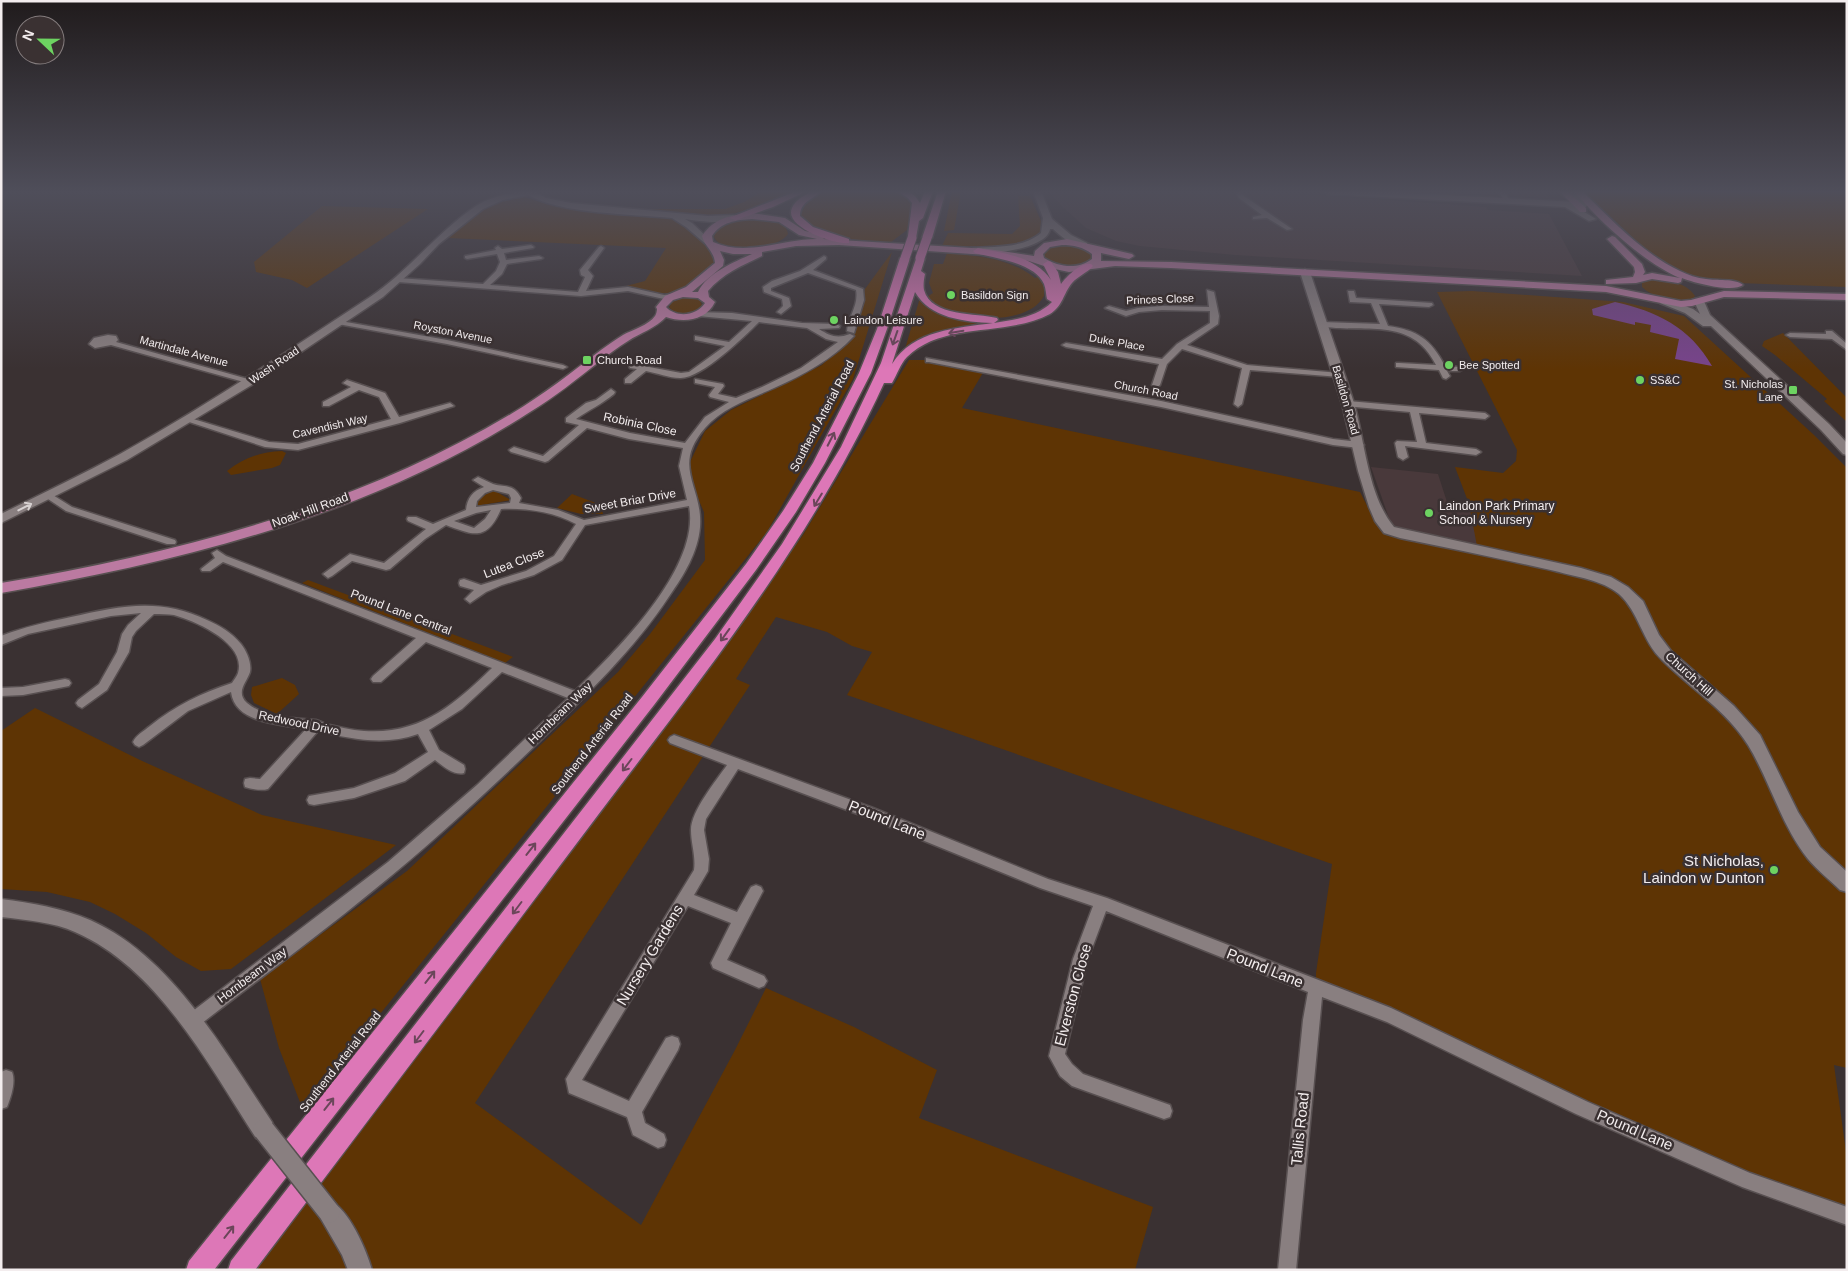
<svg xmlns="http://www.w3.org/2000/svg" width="1848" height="1271" font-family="Arial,sans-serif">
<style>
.built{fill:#49393b}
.green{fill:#5e3404}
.water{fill:#78448b}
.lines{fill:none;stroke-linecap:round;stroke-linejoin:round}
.street-casing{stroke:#585051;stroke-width:3}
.secondary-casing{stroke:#585051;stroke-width:3}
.primary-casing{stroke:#585051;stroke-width:3}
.highway-casing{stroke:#585051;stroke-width:3}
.street{fill:#897f80;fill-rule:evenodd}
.secondary{fill:#897f80;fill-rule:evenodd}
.primary{fill:#bb7aa1;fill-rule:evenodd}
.highway{fill:#dd77b7;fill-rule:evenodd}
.secondary-bridge-casing{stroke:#585051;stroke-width:24;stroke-linecap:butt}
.highway-bridge-casing{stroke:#585051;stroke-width:11;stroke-linecap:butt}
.secondary-bridge{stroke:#897f80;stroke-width:21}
.highway-bridge{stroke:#dd77b7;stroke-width:9}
.oneway{stroke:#6b465a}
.oneway2{stroke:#d8d2d2}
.poi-dot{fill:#6dd361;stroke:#3a3132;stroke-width:2}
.labels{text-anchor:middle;stroke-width:5;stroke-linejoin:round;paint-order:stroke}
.far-poi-label{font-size:11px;fill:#f3edee;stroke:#3a3132;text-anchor:start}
.far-street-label{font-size:11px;fill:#f3edee;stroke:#3a3132}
.street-label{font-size:12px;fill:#f3edee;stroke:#3a3132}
.poi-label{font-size:12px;fill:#f3edee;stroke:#3a3132;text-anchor:start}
.near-street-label{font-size:15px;fill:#f3edee;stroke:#3a3132}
.near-poi-label{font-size:15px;fill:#f3edee;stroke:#3a3132;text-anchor:end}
</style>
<rect width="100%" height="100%" fill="#3a3132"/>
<path class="built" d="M1052 191H1223L1245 194 1257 191 1486 207 1488 210 1549 214 1582 276 1235 255 1140 246 1116 241 1086 228 1064 208 1054 198Z
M1396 191H1544L1549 198Z
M1371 467 1438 474 1447 502 1469 504 1478 546 1401 529 1393 525 1390 521Z"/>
<path class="green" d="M762 191H795C769 201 740 216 711 217 686 217 659 211 634 209H725L744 202Z
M826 191H895L913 201 907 230 891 242 886 244 845 238 815 230 800 218C805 202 810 196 826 191Z
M952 191H961L954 230 944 231Z
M1583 191H1847V287L1738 283 1691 277 1655 258Z
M520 196 554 206 672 219C685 224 715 249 716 263 679 294 675 300 626 286L645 281 666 248 448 238C474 213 485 204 520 196Z
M1018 196H1030L1032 200 1044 228C1042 231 1040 236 1037 238 1020 250 963 246 942 246L948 233 1012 234 1020 226Z
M322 206 428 209 307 288 292 280 256 272 254 262Z
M753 219C765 220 786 219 788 234 777 250 723 257 714 237 719 222 739 220 753 219Z
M1068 244 1083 247 1093 253 1092 260C1078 267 1052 271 1043 255L1047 248Z
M892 252 853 379 767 532 303 1110 279 1048 260 979 407 871 618 672 650 634 705 560 704 512 693 487 690 462 705 431 731 410 822 365 841 345 853 338 855 332 852 325 865 289Z
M947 253C979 256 1009 258 1035 278L1038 277 1044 286V296C1026 329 949 321 927 297L933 293 929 283 934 264H943Z
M1653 279C1669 281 1686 282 1695 296L1692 300C1675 301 1656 300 1642 287V283Z
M1472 291 1623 302 1684 316 1814 435 1847 468V1068L1834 1065 1847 1159V1212L1748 1181 1316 988V973L1332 864 847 695 872 652 852 646 827 632 776 617 736 679 750 685 475 1103 641 1225 735 1050 766 988 854 1027 937 1070 919 1118 1153 1207 1135 1270H250L712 662 803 535 909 360H929L984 371 962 408 1360 492 1375 521 1388 536 1477 546 1469 504 1455 467 1503 473 1516 461 1517 450 1437 292Z
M686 297 700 300 702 305C695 314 676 317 669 307L672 302Z
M922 299 929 306 989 322 1008 321 917 341 905 349 919 301Z
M1783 333 1847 398V422L1824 401 1827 399 1775 355 1762 346 1764 341Z
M282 451 286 453 280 465 272 468 231 475 227 471C244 458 260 452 282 451Z
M493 490 511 500 475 506 477 500Z
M572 494 601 505 603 514H581L557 508Z
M308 580 513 657 505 663 302 583Z
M282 678 295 685 299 694 277 714 254 703 251 695 252 687Z
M35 708 140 760 262 815 396 845 231 969 201 971 176 957 146 933 115 914 90 902 47 892 1 889V731Z"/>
<path class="water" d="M1615 302C1656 311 1690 327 1712 366L1675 359 1679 339 1650 332 1651 325 1635 322V325L1593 315 1592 309Z"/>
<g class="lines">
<defs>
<path id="street" d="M1235 191H1241L1244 196 1292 229 1287 230 1267 218 1253 219V217L1262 215 1239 198Z
M1498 191H1504L1510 201 1509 202H1505Z
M531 245 534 247 533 248 504 253 506 260 539 256 543 258 541 259 507 264 502 274 490 285 578 292 585 277 581 275 580 270 599 247 601 246 604 248 588 270 593 276 586 291 628 287 664 295 675 294 679 296 664 299 628 291 581 296 398 282 394 280 398 278 483 284 496 271 500 262 497 254 467 259 465 258V256L496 250 495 248 498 246 502 249Z
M824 256 826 257V259L813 270 863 289 864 300 854 333 847 331C848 317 859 305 856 290L808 273 771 288V291L789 298 791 306 781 314 777 312 783 306 782 299 764 292 763 287 772 281 800 271Z
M1207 290 1214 292 1219 316 1218 324 1187 345 1247 365 1340 373 1344 375 1340 377 1250 370 1242 404 1238 407 1234 404 1242 368 1182 349 1167 364 1160 385 1156 388 1152 385 1159 364 1066 347 1062 345 1066 343 1162 359 1177 344 1210 323V311L1162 310 1139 312 1126 316 1105 308 1109 306 1126 311 1138 308 1162 306 1209 307Z
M1348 291H1354L1356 298 1432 303 1433 305 1429 307 1379 304 1388 326C1417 330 1431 339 1445 366L1460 367 1464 369 1460 371H1447L1450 376 1446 379 1443 378 1439 370 1396 367V363H1399L1436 365C1411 315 1364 334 1319 326V322H1322L1380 324 1371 303 1350 302Z
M695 312 732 313 802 323 836 324 840 326 839 328 819 329C830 336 837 339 850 334L854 336C833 359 803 375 774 388 750 399 723 407 705 428 671 467 703 486 700 527 698 552 684 575 670 595 634 650 586 695 540 741 487 792 433 842 375 889 317 937 256 981 197 1027L191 1030 185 1027 183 1022 185 1017 388 862 477 785 568 698 502 672 462 709 429 730 439 750 464 765 465 769 464 773C454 776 443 766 435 760L405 781 354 798 314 805 309 804 307 800 309 796 354 788 395 773 428 752 418 734C385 746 351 739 318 731L268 789C261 791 252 789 245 787L244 783 245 779 250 778 260 779 306 729C281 724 235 724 231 692L188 711 143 745 139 747 135 745 133 742C136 735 144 731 150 726 175 706 201 693 232 683 234 680 237 676 238 673 247 643 195 621 174 615 168 614 161 614 154 614L136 631 132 637 129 652 107 690 82 708 78 706 76 703 78 700 99 684 117 652 122 634 128 625 141 613 111 616 28 634 1 645V636C24 627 47 622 71 617 119 606 160 597 207 620 220 626 231 632 241 644 246 650 252 663 250 672 247 682 235 692 247 703 265 718 295 718 316 720 320 721 323 723 326 724 339 727 351 730 364 731 420 735 454 705 492 668L426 642 381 682H373L371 679 373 676 416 638 223 562 210 571H202L201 569 215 558 212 553 217 550 226 556 575 691C616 651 701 568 689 506L585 525 562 560 534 575 502 585 486 592 470 603 465 599 474 590 460 586 459 583 460 580 464 579 481 585 526 571 554 556 576 524C554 512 526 508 501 509 487 542 473 535 446 525L425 539 390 569 386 570 352 561 332 576 328 578 323 574 350 554 384 563 426 529 408 521 407 519 408 517H416L433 524 466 510C467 498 473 491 484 487L473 480 478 477C483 479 488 482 493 484 506 488 513 483 521 498L519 503 558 510 584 520 687 500 679 466 683 448 629 439 587 428 548 461 545 462 511 452 509 450 514 447 543 456 579 425 566 422V418L586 403 596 400 611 389 615 392 614 394C602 404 589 410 576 419L630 433 685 443 705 417 729 402 710 397 709 395 715 387 695 383V379L723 384 724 386 718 394 736 398 762 387 801 368 838 342 826 339 807 328 759 322C744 337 701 379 680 378 669 378 657 373 646 371L631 383H625V379L637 369 630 368 629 366 633 364 681 373 689 372 725 346 695 340V336L729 342 752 321 698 316 694 314ZM493 490 509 494 511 498 510 503 476 507 477 501 485 493ZM491 510 485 519 474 528 454 521 476 513Z
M335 320 447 340 563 365 567 367 563 369 447 344 338 324H335Z
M1826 331H1832L1847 344V350L1832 339 1790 337 1786 335 1790 333 1826 334Z
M108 335 116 336 118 340 116 342 255 381 251 384 111 345 95 348 89 344 94 338Z
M926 358 1161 401 1333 439 1359 442 1364 445 1359 448 1333 445 1161 407 929 362H926Z
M347 380 385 393 399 417 450 403 454 406 400 423 298 450 265 447 183 420 187 417 190 418 269 442 298 444 391 419 379 397 359 390 329 406H323V402L351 387 343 383Z
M1348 401 1485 413 1489 416 1485 419 1419 413 1426 443 1476 449 1481 452 1476 455 1405 446 1408 457 1403 460 1398 457 1395 443 1397 441 1417 442 1410 412 1345 406 1344 404Z
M48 492 72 507 175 540 176 542 175 544H167L66 511 45 497 43 495 45 493Z
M65 679 69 680 71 683 69 686 23 695 1 696V688L23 687Z
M674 735 873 808 1048 879 1107 898 1391 1008 1588 1102 1750 1173 1847 1207V1225L1742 1187 1576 1114 1387 1022 1322 997 1296 1270H1278L1303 1020 1308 992 1106 911 1088 959 1065 1054 1072 1064 1083 1074 1170 1105 1172 1111 1170 1117 1164 1119 1072 1086 1060 1076 1049 1056 1073 959 1093 906 1040 888 863 816 738 769 706 819 704 830 709 859 708 871 694 895 737 912 751 887 756 885 761 887 763 891 727 960 764 976 767 981 764 986 759 988 713 968 711 963 731 923 688 906 582 1080 629 1101 666 1038 672 1036 678 1038 680 1044 678 1050 642 1112 645 1123 664 1134 666 1140 664 1146 658 1148 633 1135 627 1117 569 1093 566 1079 694 870C696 856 691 844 691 830 691 811 716 781 727 765L670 743 668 740 670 737Z
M6 1070 12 1072C16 1082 11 1097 7 1107L1 1109V1072Z"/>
<path id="secondary" d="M523 191H533L546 198 571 203 708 216 733 215 737 218C728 225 698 221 685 219L692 223 711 241 713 243 708 246 686 227 672 218C632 214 561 214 528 195L503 200 483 209 439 244 420 264 383 297 255 383 127 460 1 523V514C41 494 81 475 120 454 206 406 288 351 370 297 409 271 437 232 476 206 490 197 507 194 523 191Z
M1033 191H1041L1052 219 1071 235 1087 243V247C1075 249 1062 237 1053 229H1050C1047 250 984 256 968 253L966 251 971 248C994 246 1022 249 1041 233L1043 218Z
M1323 191H1367L1578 202 1568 191H1576L1588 203 1586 207H1576L1596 219 1589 221 1565 207 1327 194Z
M1305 269 1310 272C1324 316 1340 359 1354 403 1365 442 1368 496 1394 527L1581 568 1611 577 1628 587 1643 601 1659 635 1671 651 1734 706 1760 735 1798 812 1820 847 1847 872V892L1840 890C1830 880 1817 870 1808 859 1781 825 1770 781 1748 745 1727 711 1690 688 1662 660 1642 641 1639 612 1619 594 1602 580 1577 577 1555 571 1504 559 1452 549 1400 538L1384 533 1375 521 1369 507 1358 471 1342 404 1300 272Z
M1664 298 1693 309 1700 314 1694 301 1695 299H1703L1710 315 1829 424 1847 443V455L1843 454 1821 430 1711 326H1703L1685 313 1660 303V299Z
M1 899C32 903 62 908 90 920 172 956 224 1051 272 1122L275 1130 272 1138 264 1141 256 1138C209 1066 158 968 75 932 53 922 26 920 1 917Z
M329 1200C349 1209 366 1249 372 1270H348L342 1255 317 1212 321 1204Z"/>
<path id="primary" d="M1559 191H1567L1586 208V212H1580Z
M1574 191H1582C1612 220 1642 253 1680 271 1688 275 1697 278 1706 279 1716 281 1735 278 1743 285 1733 293 1694 283 1682 278L1681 282 1678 283 1652 279 1636 283 1606 284V280L1633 277 1635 272 1634 267 1607 239 1612 236 1615 237 1642 264 1645 272 1643 275 1652 273 1680 278C1644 263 1599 221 1574 191Z
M752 213 785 218 805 231 824 235 826 237 823 239 988 249 1034 256 1035 251 1044 243 1067 239 1132 254 1134 256 1129 259 1101 253V261L1171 262 1606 286 1681 301 1691 300 1724 291 1847 294V300L1724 297 1692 306 1681 307 1606 292 1171 268 1115 266 1069 272 1050 268 1029 261 1002 256 839 245 796 246 762 252V256C743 265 722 274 708 291L709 297 715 302C706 321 683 323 666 317 656 328 640 333 628 341 618 347 609 354 600 361 577 379 555 397 530 412 372 514 184 561 1 593V583C179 553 355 507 511 414 543 395 572 372 601 350 608 345 615 340 623 335 632 330 649 325 655 316 656 315 657 311 657 309L656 307 665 296 686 287 715 263C714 251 705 247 702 236 714 218 731 215 752 213ZM752 219 779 222 799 235 817 239C782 239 747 257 713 242L712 236C721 222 736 220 752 219ZM1062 245C1074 245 1083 247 1092 254V259C1077 270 1059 267 1044 258L1043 254 1050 247ZM720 251 733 254H752C734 262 707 273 698 292H692L723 266 724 260ZM683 297 698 298 705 303C697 316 676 318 666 307L673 300Z"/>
<path id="highway" d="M797 191H807L773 207 736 220 729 218Z
M813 191H822C813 199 800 202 800 216L813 227 849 239V243C836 245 783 227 792 208 795 200 805 195 813 191Z
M897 191C908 190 914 193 920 203L925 191H933L923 218 919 221 916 238H910L908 236 912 203 908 198Z
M938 191H946L932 238 927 241 924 240 922 238Z
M978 248C1003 253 1037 257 1051 280L1043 264 1048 261 1051 262 1058 272 1061 284C1067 276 1081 262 1091 264L1093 266C1087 273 1078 276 1072 283 1063 294 1063 306 1050 314 1007 337 943 321 907 357 900 364 897 375 892 383H884C812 540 704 675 601 811 486 964 371 1117 255 1270H228L231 1261 715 639 782 544 841 447 881 363 917 256 920 255 925 258 921 271 925 274C924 279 923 285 924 290 931 317 977 313 997 318L998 320 994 323C1014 320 1037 317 1052 302L1047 299C1046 295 1046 289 1044 284 1035 263 995 258 975 253L973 251ZM915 292C930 318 964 322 993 323 957 328 913 330 892 364Z
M905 255 910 258 887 329 871 373 825 463 796 512 756 570 654 705 214 1270H186L189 1261 642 697 746 564 783 511 813 463 859 373 877 329 900 258Z"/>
</defs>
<use href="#street" class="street-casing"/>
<use href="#secondary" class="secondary-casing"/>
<use href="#primary" class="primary-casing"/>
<use href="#highway" class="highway-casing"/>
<use href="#street" class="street"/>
<use href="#secondary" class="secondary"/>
<use href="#primary" class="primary"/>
<use href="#highway" class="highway"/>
<defs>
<path id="secondary-bridge" d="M264 1130 329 1212"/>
<path id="highway-bridge" d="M905 258 912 238
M920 258 927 238"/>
</defs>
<use href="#secondary-bridge" class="secondary-bridge-casing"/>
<use href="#highway-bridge" class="highway-bridge-casing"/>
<use href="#secondary-bridge" class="secondary-bridge"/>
<use href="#highway-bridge" class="highway-bridge"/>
</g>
<defs><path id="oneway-shaft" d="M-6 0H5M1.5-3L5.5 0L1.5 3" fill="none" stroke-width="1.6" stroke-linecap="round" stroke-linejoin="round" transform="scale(1.25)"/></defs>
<g class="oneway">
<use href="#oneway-shaft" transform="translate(956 332) rotate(170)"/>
<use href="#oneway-shaft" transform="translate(895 338) rotate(109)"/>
<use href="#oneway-shaft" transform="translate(831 439) rotate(-63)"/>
<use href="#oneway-shaft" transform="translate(818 500) rotate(121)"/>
<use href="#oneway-shaft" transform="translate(725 635) rotate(126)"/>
<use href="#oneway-shaft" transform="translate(627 765) rotate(127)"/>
<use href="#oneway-shaft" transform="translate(531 849) rotate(-52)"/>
<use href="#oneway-shaft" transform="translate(517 908) rotate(127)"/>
<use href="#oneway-shaft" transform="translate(430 977) rotate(-52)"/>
<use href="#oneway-shaft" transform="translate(419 1037) rotate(127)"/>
<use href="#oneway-shaft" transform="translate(329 1104) rotate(-52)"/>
<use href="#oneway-shaft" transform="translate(229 1232) rotate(-52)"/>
</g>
<use class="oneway2" href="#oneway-shaft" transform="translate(25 507) rotate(-27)"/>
<linearGradient id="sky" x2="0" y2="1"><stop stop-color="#201b1c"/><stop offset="0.52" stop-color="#4f4e5a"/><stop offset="1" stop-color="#4f4e5a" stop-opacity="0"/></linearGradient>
<rect width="1848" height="369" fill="url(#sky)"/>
<g class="poi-dot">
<circle cx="951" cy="295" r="5"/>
<circle cx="834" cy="320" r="5"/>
<rect x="582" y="355" width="10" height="10" rx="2.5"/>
<circle cx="1449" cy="365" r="5"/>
<circle cx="1640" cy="380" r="5"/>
<rect x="1788" y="385" width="10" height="10" rx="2.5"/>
<circle cx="1429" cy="513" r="5"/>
<circle cx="1774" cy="870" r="5"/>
</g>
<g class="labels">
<g class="far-poi-label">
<text x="961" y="299">Basildon Sign</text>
<text x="844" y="324">Laindon Leisure</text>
<text x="597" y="364">Church Road</text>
<text x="1459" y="369">Bee Spotted</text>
<text x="1650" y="384">SS&amp;C</text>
<text x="1783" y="388" text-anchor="end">St. Nicholas<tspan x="1783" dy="13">Lane</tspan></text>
</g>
<g class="far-street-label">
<text transform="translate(1160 299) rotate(-2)" y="4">Princes Close</text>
<text transform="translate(453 332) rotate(11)" y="4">Royston Avenue</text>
<text transform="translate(1117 342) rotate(10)" y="4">Duke Place</text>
<text transform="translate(184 351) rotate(15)" y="4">Martindale Avenue</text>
<text transform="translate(274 365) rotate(-34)" y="4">Wash Road</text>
<text transform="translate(1146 390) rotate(11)" y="4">Church Road</text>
<text transform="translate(1346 400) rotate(74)" y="4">Basildon Road</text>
<text transform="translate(330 426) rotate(-13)" y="4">Cavendish Way</text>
</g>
<g class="street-label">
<text transform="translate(822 416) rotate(-62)" y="4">Southend Arterial Road</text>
<text transform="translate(640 424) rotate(12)" y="4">Robinia Close</text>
<text transform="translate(630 501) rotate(-10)" y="4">Sweet Briar Drive</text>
<text transform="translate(310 510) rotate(-20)" y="4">Noak Hill Road</text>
<text transform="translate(514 563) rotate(-21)" y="4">Lutea Close</text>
<text transform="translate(401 612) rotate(21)" y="4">Pound Lane Central</text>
<text transform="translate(1689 674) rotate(42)" y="4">Church Hill</text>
<text transform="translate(560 713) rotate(-44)" y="4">Hornbeam Way</text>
<text transform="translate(299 723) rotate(12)" y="4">Redwood Drive</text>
<text transform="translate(592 744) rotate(-52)" y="4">Southend Arterial Road</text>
<text transform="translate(252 975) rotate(-37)" y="4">Hornbeam Way</text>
<text transform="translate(340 1062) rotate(-52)" y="4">Southend Arterial Road</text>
</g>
<g class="poi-label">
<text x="1439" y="510">Laindon Park Primary<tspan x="1439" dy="14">School &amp; Nursery</tspan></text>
</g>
<g class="near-street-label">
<text transform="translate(887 820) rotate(22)" y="5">Pound Lane</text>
<text transform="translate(650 955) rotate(-59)" y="5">Nursery Gardens</text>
<text transform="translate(1265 968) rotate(22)" y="5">Pound Lane</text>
<text transform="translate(1073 995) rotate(-75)" y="5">Elverston Close</text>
<text transform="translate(1300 1129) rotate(-84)" y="5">Tallis Road</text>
<text transform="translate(1635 1130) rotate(23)" y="5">Pound Lane</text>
</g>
<g class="near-poi-label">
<text x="1764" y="866">St Nicholas,<tspan x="1764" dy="17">Laindon w Dunton</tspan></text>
</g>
</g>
<rect width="1848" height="1271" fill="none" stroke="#f3edee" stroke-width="5"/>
<g transform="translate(40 40) rotate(292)"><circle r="24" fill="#3a3132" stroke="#847c7d"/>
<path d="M0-4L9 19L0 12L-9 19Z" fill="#6dd361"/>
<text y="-8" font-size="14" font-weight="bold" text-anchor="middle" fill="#f3edee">N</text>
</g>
</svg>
